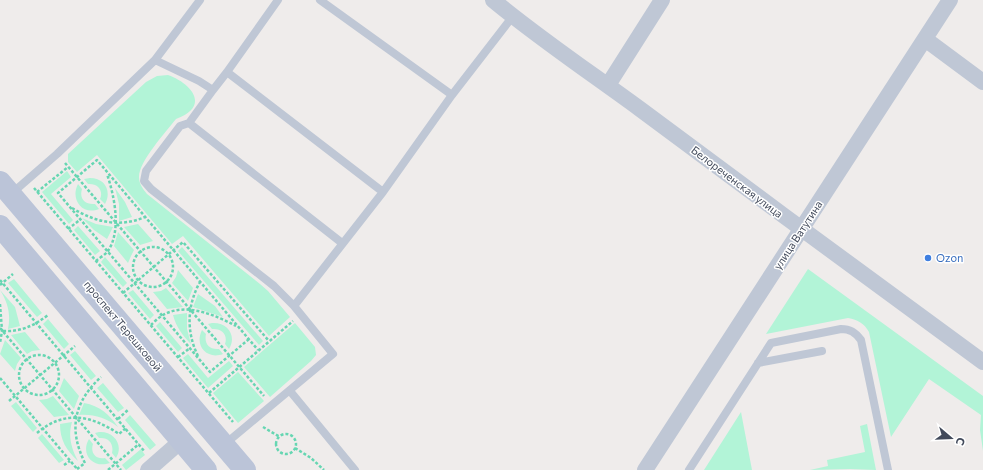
<svg xmlns="http://www.w3.org/2000/svg" width="983" height="470" font-family="Commissioner,sans-serif">
<style>
.green{fill:#b2f4d7}
.lines{fill:none;stroke-linecap:round;stroke-linejoin:round}
.path{stroke:#66d6b2;stroke-width:2.5;stroke-dasharray:3 2;stroke-linecap:butt}
.service{stroke:#bfc7d5;stroke-width:8}
.minor{stroke:#bfc7d5;stroke-width:16}
.secondary{stroke:#bbc4d8;stroke-width:22}
.shop-dot{fill:#3f7fe0;stroke:#fff;stroke-width:1.5}
.labels{text-anchor:middle;stroke-width:3;stroke-linejoin:round;paint-order:stroke}
.street-label{font-size:11px;fill:#424a5b;stroke:#fff}
.shop-label{font-size:11px;fill:#366cbe;stroke:#fff;text-anchor:start}
</style>
<rect width="100%" height="100%" fill="#efeceb"/>
<path class="green" d="M168 75C193 84 210 107 176 119 166 132 139 161 139 177 139 184 143 189 147 194L260 284 268 291 290 317 269 336 183 236 172 244 97 155 77 172 68 162V154L146 82 157 76Z
M67 171 71 177 51 194 73 220 69 224 42 192Z
M90 178C105 178 112 191 105 204L100 199C104 190 97 183 88 184L84 179Z
M78 184 82 189C79 199 85 205 95 204L99 209C82 216 70 199 78 184Z
M115 188 125 202 132 217 119 221V204Z
M82 218 96 224 113 227 107 239 94 230Z
M138 224 153 241 140 245 124 227Z
M78 226 100 251 95 255 74 230Z
M118 232 134 250 131 256 128 263 114 246Z
M182 247 263 341 259 345 178 251Z
M105 257 127 283 123 287 101 262Z
M808 269 983 396V451L980 430 981 415 929 379 891 437 869 332C864 323 858 320 848 318L766 334Z
M178 270 193 288 188 301 172 283 176 277Z
M14 279 42 313 37 317 8 283Z
M166 288 183 307 167 309 153 292 161 291Z
M0 290 15 307 20 326 8 329C11 314 8 303 0 290Z
M133 290 154 315 150 319 128 293Z
M198 294 215 306 223 317 193 307Z
M187 313V329L191 344C183 336 176 327 173 315Z
M48 319 69 344 64 349 43 324Z
M160 322 182 348 178 352 156 326Z
M212 323C228 322 237 336 229 349L225 344C228 335 222 328 212 329L208 324Z
M295 323 315 347 316 355 311 361 270 397 244 367Z
M202 330 206 334C204 344 209 350 219 349L223 354C207 360 194 346 202 330Z
M25 332 40 350 32 351 27 354 11 335Z
M5 340 21 358 17 364 15 371 0 354Z
M75 351 96 376 91 380 70 355Z
M188 354 208 378 229 361 233 366 208 388 183 358Z
M238 372 264 401 238 423 213 393Z
M64 378 79 396 74 409 59 391Z
M103 383 124 408 118 412 97 388Z
M53 396 69 415 54 417 39 400 47 399Z
M16 402 37 428 33 432 11 406Z
M84 403C100 406 109 414 118 427 106 418 94 414 79 415Z
M741 412 752 470H704Z
M130 415 156 445 150 450 125 420Z
M72 422C68 436 71 448 78 461 66 450 60 440 60 424Z
M867 424 876 470 850 469 810 470 828 466 827 460 865 452 860 426Z
M99 432C114 431 124 445 116 458L112 453C114 444 109 437 99 438L95 433Z
M42 434 64 460 59 463 38 438Z
M89 439 93 444C90 453 96 460 105 458L110 463C93 469 80 454 89 439Z
M141 449 145 455 126 470 122 465Z"/>
<g class="lines">
<path class="path" d="M65 163 264 396
M34 188 233 422
M37 192 68 167
M72 208C95 222 119 228 145 217
M68 229 81 219
M133 267a20 20 0 1 1 40 0a20 20 0 1 1-40 0Z
M96 261C99 258 105 255 108 251 122 230 114 195 107 174
M0 280 145 452
M0 285 13 274
M123 293 183 242 269 341
M0 304 2 331 0 343
M151 325C154 322 158 318 163 315 186 302 215 315 236 326
M0 328 121 470
M3 331C20 332 34 326 48 315
M249 339 210 372 58 193 97 160 258 350
M19 375a20 20 0 1 1 40 0a20 20 0 1 1-40 0Z
M198 356C186 332 187 305 200 282
M178 357 190 348
M0 378 78 470
M209 393 293 321
M9 401 75 346
M118 419 129 409
M263 427 280 437
M37 433C64 410 91 415 119 434L126 428
M276 444a10 10 0 1 1 20 0a10 10 0 1 1-20 0Z
M295 448 311 458 324 470
M64 465 70 461
M77 469 85 463C68 429 74 402 101 377
M108 470 139 444"/>
<path class="service" d="M320 0 452 95
M155 60 199 81 213 90 189 123 180 126 146 171 144 181 151 189 274 286 294 306 333 354 225 444
M227 72 278 0
M213 90 227 72 383 192
M189 123 342 243
M11 194 57 154 155 60 200 0
M294 306 383 192 452 95 513 16
M758 363 822 351
M290 391 355 470
M689 470 771 343 841 329C850 329 855 332 861 340L888 470"/>
<path class="minor" d="M493 0C540 39 591 73 640 109 754 194 868 278 983 362
M925 39 983 82
M608 85 662 0
M148 470 181 441
M645 470 950 0"/>
<path class="secondary" d="M0 182 245 470
M0 226 206 470"/>
</g>
<circle class="shop-dot" cx="928" cy="258" r="4"/>
<g class="labels">
<g class="street-label">
<text transform="translate(737 182) rotate(37)" y="4">Белореченская улица</text>
<text transform="translate(798 235) rotate(-57)" y="4">улица Ватутина</text>
<text transform="translate(123 326) rotate(50)" y="4">проспект Терешковой</text>
</g>
<g class="shop-label">
<text x="936" y="262">Ozon</text>
</g>
</g>
<g transform="translate(951 438) rotate(109)" stroke="#ffffff" stroke-width="3" paint-order="stroke">
<path d="M0-3L7 15L0 10L-7 15Z" fill="#424a5b"/>
<text y="-6" font-size="11" font-weight="bold" text-anchor="middle" fill="#424a5b">С</text>
</g>
</svg>
